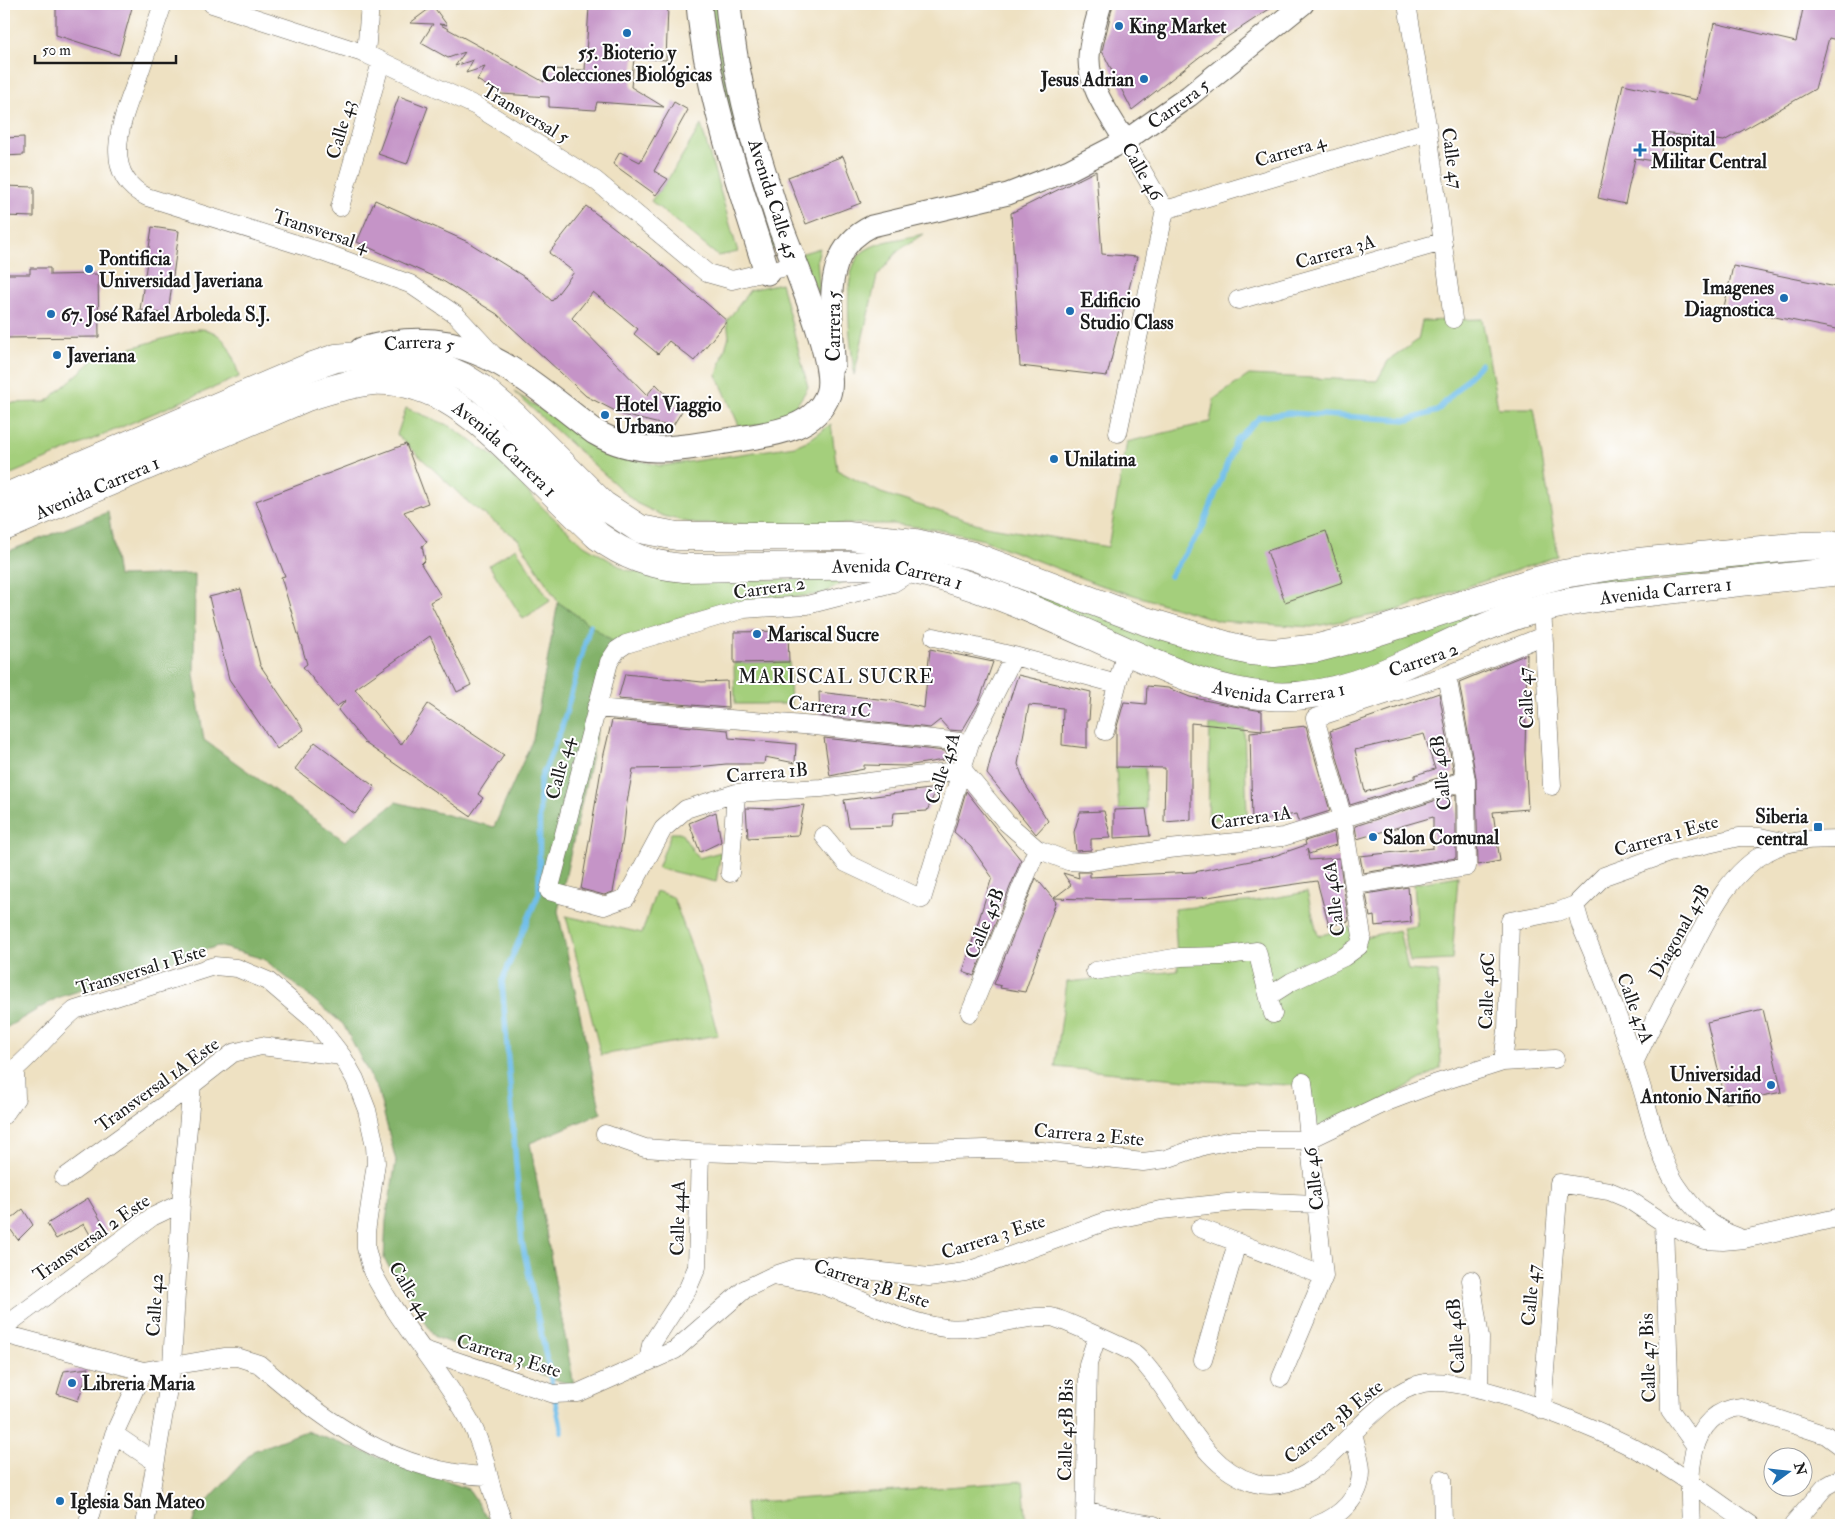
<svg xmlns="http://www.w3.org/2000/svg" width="1845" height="1529" font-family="'IM FELL Double Pica',serif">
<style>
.green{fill:#a4cf7b;stroke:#60764c}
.forest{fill:#83b26b;stroke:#506744}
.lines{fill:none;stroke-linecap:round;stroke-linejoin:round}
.stream{stroke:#6ebde9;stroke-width:5.5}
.building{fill:#c594c7;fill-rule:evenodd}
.minor-casing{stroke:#666156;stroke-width:19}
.tertiary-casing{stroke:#666156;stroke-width:23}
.secondary-casing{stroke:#666156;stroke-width:27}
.primary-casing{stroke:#666156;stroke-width:29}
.minor{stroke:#fff;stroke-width:18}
.tertiary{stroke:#fff;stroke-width:21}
.secondary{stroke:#fff;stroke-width:25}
.primary{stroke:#fff;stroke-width:28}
.poi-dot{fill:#1f6fb2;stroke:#fff;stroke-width:2}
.labels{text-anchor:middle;stroke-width:4;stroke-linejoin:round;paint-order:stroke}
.poi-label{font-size:19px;font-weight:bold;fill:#1c1c1c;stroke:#fff;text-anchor:start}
.street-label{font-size:19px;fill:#1c1c1c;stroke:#fff}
.neighbourhood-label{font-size:20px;letter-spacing:1px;fill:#1c1c1c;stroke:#fff}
</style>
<rect width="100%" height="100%" fill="#fff"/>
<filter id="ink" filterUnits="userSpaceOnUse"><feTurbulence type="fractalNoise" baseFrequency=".02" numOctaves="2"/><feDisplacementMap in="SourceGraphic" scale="10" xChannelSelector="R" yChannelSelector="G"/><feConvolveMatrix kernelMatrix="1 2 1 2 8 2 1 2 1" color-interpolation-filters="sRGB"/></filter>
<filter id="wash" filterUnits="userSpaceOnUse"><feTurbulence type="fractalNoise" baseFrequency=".0096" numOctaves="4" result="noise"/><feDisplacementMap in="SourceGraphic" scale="20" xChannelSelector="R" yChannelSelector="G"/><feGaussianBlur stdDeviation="1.12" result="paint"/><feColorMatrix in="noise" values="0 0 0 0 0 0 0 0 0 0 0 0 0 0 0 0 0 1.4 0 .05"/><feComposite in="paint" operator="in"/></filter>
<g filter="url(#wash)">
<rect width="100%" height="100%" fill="#eee1c2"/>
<path class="green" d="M710 4H718L778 247 771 250 731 118 719 65Z
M701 125 738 252 718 256 651 201 668 179Z
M923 234 898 251 877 276 854 375C852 347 838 268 864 251 880 240 904 239 923 234Z
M820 248 817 259 820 298 800 254Z
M781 283 808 387C788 423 778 421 740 428L717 375 729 336 727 321 750 290Z
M1482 319 1498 408H1534L1558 556 1395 611 1311 627 1220 621 1097 584 984 540 940 530 894 524H696L663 516 636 503 514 392 593 443 630 458 661 466 795 446 809 440 831 424 837 470 881 493 985 526 1108 547 1127 442 1210 422 1214 399 1249 375 1377 381 1388 361 1418 340 1422 321Z
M197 329C225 328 233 354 239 377L4 477V403L46 402 96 358Z
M406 408 450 426 494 457 544 509 584 545 626 570 693 580 851 579 822 594 741 603 696 611 616 644 558 602 518 539 470 504 397 435Z
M516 548 550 601 523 619 489 565Z
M1827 551 1841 562 1630 583 1352 675 1306 688 1262 687 1195 670 988 579 1126 623 1237 655 1583 578Z
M789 662 791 704H735L734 663Z
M1210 725 1244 728 1247 814 1208 821Z
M1116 767H1145L1146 809 1119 810Z
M671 833H681L698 858 721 852 716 882 658 868Z
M1458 876 1452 960 1410 962 1403 928 1417 926 1414 884Z
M656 891 673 897 699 967 718 1035 601 1055 566 916 642 933Z
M1307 892 1318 936 1351 927 1354 939 1399 930 1408 970 1438 972 1441 1068 1314 1138 1310 1086 1186 1080 1055 1067 1067 982 1178 971 1174 909 1255 901Z
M1023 1481 1027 1525H747L745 1503Z"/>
<path class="forest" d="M108 512 118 576 195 574 194 675 204 740 345 841 396 802 494 827 533 739 558 602 616 644 558 911 601 1113 530 1143 574 1386 435 1337 384 1259 386 1220 396 1161 378 1091 343 1024 264 959 218 946 57 998 4 1029V553Z
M306 1431 468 1489 492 1525H193L197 1512 253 1451Z"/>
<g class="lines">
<path class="stream" d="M1170 576 1202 529 1236 440 1260 417 1289 413 1408 420 1437 411 1481 364
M562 1432 522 1242 502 981 539 893 540 781 562 727 590 625"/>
</g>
<g id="blocks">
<path class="building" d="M56 4H133L119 55 56 35Z
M609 4 668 7 666 60 634 58 631 87 664 107 597 102 595 110 549 107V97L501 94 477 80 485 67 466 73 473 60 455 66 465 52 448 58 421 43 433 24 410 23 433 6 447 25 439 24 544 82 546 69 585 70 589 7 609 8Z
M1113 4H1277L1212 47 1132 110 1102 51Z
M1804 4H1841V41L1829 38 1815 89 1724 141 1663 133 1660 162 1635 158 1625 204 1598 198 1623 84 1697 100 1714 23 1796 42Z
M399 96 428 107 407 164 378 154Z
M674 102 688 110 654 171 668 179 656 195 613 164 620 152 640 162Z
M24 137V155L4 156V138Z
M843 156 861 203 806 224 788 177Z
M1096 171 1102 254 1137 257 1107 376 1020 366 1011 213Z
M4 186 34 187V217L4 216Z
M375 200 468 242 526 278 552 301 574 272 549 253 586 206 655 259 727 321 694 361 669 341 658 354 634 334 638 329 593 292 572 318 647 395 656 384 682 411 672 427 623 415 586 396 497 314 443 281 357 242Z
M152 227 179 231 168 314 140 310Z
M1733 266 1841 288V330L1724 307Z
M30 268H50V275L98 274 99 337 4 338V274H30Z
M406 444 428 503 404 512 427 542 422 546 425 560 421 564 441 596 430 602 471 685 457 692 430 636 355 689 401 745 428 704 504 755 478 794 483 798 470 816 365 743 338 710 346 700 336 707 303 667 307 664 281 577 285 576 256 501Z
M1326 531 1343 582 1285 602 1267 551Z
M241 589 260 665 304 730 277 749 229 679 209 597Z
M788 631 789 662 734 663V632Z
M930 649 993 662 979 702 962 731 949 730 940 720 930 728 820 716 819 692 895 701 924 708Z
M1527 654 1525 752 1528 809 1493 812 1500 861 1478 865 1476 778 1459 682Z
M625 674 702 682 727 681 728 708 618 699Z
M1018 675 1091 692 1089 720H1087V748L1062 745 1063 708 1029 705 1018 764 1025 784 1048 821 1036 834 987 774 992 753Z
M1147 686 1168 688 1190 697 1228 705 1262 711V730L1191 723V820L1164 822 1165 768 1116 767V730L1124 702 1146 704Z
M1439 693 1454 773 1350 805 1330 731ZM1424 734 1435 769 1415 775V778L1365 792 1355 750Z
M612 720 728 730 729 738 796 744 795 763 765 757 764 764H726L688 768 633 769 626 808 623 838 613 892 604 895 581 889 603 758Z
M1306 726 1330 811 1298 821 1296 814 1252 822 1250 732Z
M824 738 945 751 950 759 906 766 864 765V769L830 776Z
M315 742 375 787 355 814 295 769Z
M937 788 927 811 894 813 892 826 849 827 844 800Z
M966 791 1021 860 974 976 963 972 992 877 971 847 954 832Z
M1456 794V858L1363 873 1360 856 1433 848V817L1357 839 1355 826Z
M804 805 798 835 748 838 746 808 775 809Z
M1146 809 1150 836 1114 838V810Z
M1104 811 1111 838 1091 839V850L1076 851 1074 832 1080 812Z
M716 812 721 842 700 852 689 823Z
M1334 832 1336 845 1309 854 1307 849 1309 860 1339 858 1349 921 1329 926 1317 881 1200 898 1116 900 1054 898 1071 885 1063 873 1079 878 1078 872H1090V877L1194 872 1271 857 1306 845 1305 841Z
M1036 878 1056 902 1025 992 1000 988 1001 986 994 984Z
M1408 887 1411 922 1375 926 1374 916 1370 917 1366 894Z
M1763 1009 1782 1092 1726 1103 1707 1022Z
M88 1198 107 1231 93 1240 84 1224 56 1239 47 1224Z
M23 1209 33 1225 18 1240 6 1223Z
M89 1368 78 1401 57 1394 64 1371Z"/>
</g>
</g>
<g filter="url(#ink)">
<use href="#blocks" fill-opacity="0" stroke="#666156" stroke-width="1"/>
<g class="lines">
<defs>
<path id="minor" d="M163 4C155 28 146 53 138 77 124 115 97 173 147 197L325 253 410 284 456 315 496 358
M212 4 366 54 476 106 595 180 707 273 732 280 794 265
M1407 4 1428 131 1453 319
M366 54 370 4
M340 207 381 62
M1165 210 1428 131
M1238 300 1442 242
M1118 433 1165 210 1125 141
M914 570 893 583 807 605 744 609 626 644 617 650 609 662 549 891 604 906 626 898 663 829 686 809 736 793 821 788 963 770 1006 822 1037 849 1068 861 1085 862 1169 849 1283 837 1466 780
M1542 608 1552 786
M934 637 1014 656 1117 684
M596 708 815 726 970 743
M1105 731 1126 651
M824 836 846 863 922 899 970 743 1014 656
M730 873 736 793
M1355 885 1467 867 1466 780 1447 675
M1575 905 1581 926C1603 976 1623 1028 1639 1079 1650 1113 1657 1154 1676 1184 1692 1208 1710 1228 1738 1237
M1095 971 1180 957 1221 956 1257 951 1273 1014
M1269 996 1291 982 1344 957 1359 946 1362 936 1343 819 1315 718 1447 675 1543 636
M970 1013 1037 849
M1503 1062 1507 1030 1510 921 1557 912 1575 905 1604 876 1669 853 1739 837H1760L1787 843
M1634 1063C1650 1028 1668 994 1686 960 1707 921 1725 875 1767 852 1789 839 1816 839 1841 839
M4 1078C30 1059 50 1031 75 1010L214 966 237 968 268 981 315 1021 342 1056 355 1079 367 1110 375 1146 376 1163 366 1232V1248L372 1271C399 1324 441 1369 470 1421 488 1454 488 1492 505 1525
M4 1115 16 1098 15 1070
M605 1134 645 1148 700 1152 788 1155 985 1149 1042 1151 1143 1162 1166 1159 1203 1146 1232 1140H1308L1389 1101 1434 1084 1503 1062 1555 1059
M64 1178 192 1085 233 1053 261 1046 342 1056
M1664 1223 1670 1410 1695 1445
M1200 1228 1324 1276
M772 1276C789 1279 807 1280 822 1285 864 1299 900 1322 945 1328 981 1332 1016 1315 1051 1317 1060 1318 1123 1347 1134 1353 1141 1358 1147 1367 1153 1374 1184 1412 1203 1468 1255 1483 1323 1501 1362 1395 1424 1383 1470 1375 1600 1429 1643 1453 1680 1473 1715 1501 1751 1525
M1471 1280 1480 1338 1479 1389
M4 1327 152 1217 181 1203
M4 1334 143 1371 224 1357H237L259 1364C325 1422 395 1473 487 1476
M424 1350 554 1394 578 1393 675 1350 745 1289 772 1276 796 1268 826 1266 929 1277 965 1272 1107 1221 1161 1210 1246 1201 1316 1204
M1203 1360 1237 1243
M648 1362 651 1345 688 1288 697 1267 700 1152
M1281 1378 1324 1276 1303 1082
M1542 1410 1559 1183 1609 1191 1628 1199 1664 1223 1704 1240 1723 1241 1744 1239 1841 1217
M114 1434 154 1461
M1442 1479 1443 1525
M1085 1510 1127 1521 1154 1525
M87 1525 114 1434 143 1371
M145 1525 172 1365 181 1203 192 1085
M1085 1525 1088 1364 1097 1337
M1317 1525C1340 1516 1361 1498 1361 1471 1361 1459 1355 1444 1353 1432
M1691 1525C1689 1482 1684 1413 1741 1407L1826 1435 1841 1446
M1793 1525 1825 1487 1841 1478"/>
<g id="tertiary">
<path d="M1101 4C1096 21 1090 39 1089 57 1088 88 1110 115 1125 141"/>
<path id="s1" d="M834 365C834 315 817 252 872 226L1008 194 1069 170 1125 141 1189 96 1303 4"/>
</g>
<g id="secondary">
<path d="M699 4C707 95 740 185 767 272"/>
<path id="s2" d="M362 350C466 319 518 373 595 432 643 460 686 447 738 439 770 434 815 430 828 394 839 363 792 259 780 225 771 197 762 169 754 141 742 96 732 50 728 4"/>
</g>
<g id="primary">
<path d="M4 498 310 367 336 358 369 355 402 357 441 367 463 377 482 389 513 415 603 505 640 529 677 536H848L915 543 973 556 1145 621 1225 645 1250 651 1274 653 1318 648 1364 636 1529 583 1563 574 1638 562 1803 546 1841 545"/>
<path id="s3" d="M4 527 307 397C328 390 351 383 373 381 439 378 484 425 527 467 551 490 574 513 598 536 625 556 650 565 684 568L887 565C971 578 1049 617 1126 651 1173 672 1218 692 1269 696 1368 703 1446 632 1538 609 1579 598 1624 595 1667 590 1725 584 1783 577 1841 571"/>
</g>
</defs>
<use href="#minor" class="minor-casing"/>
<use href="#tertiary" class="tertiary-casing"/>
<use href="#secondary" class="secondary-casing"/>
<use href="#primary" class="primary-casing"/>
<use href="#minor" class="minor"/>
<use href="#tertiary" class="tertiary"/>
<use href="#secondary" class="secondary"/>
<use href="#primary" class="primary"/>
</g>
</g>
<g class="poi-dot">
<circle cx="1119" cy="26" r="5"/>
<circle cx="627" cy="33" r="5"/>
<circle cx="1144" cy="79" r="5"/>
<path d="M1637.5 142.5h5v5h5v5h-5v5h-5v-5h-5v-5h5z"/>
<circle cx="89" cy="269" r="5"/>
<circle cx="1784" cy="298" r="5"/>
<circle cx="1070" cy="311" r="5"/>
<circle cx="51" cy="314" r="5"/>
<circle cx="57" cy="355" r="5"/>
<circle cx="605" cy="415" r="5"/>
<circle cx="1054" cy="459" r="5"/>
<circle cx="757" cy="634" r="5"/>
<rect x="1813" y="822" width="10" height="10" rx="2.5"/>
<circle cx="1373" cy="837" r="5"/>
<circle cx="1771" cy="1085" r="5"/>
<circle cx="72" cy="1383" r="5"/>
<circle cx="60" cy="1501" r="5"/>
</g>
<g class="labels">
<g class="poi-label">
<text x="1129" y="33">King Market</text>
<text x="627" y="59" text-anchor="middle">55. Bioterio y<tspan x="627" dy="22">Colecciones Biológicas</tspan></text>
<text x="1134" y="86" text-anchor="end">Jesus Adrian</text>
<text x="1651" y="146">Hospital<tspan x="1651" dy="22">Militar Central</tspan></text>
<text x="99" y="265">Pontificia<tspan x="99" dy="22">Universidad Javeriana</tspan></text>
<text x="1774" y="294" text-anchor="end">Imagenes<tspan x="1774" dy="22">Diagnostica</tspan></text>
<text x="1080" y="307">Edificio<tspan x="1080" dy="22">Studio Class</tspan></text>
<text x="61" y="321">67. José Rafael Arboleda S.J.</text>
<text x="67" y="362">Javeriana</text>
<text x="615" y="411">Hotel Viaggio<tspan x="615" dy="22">Urbano</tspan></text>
<text x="1064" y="466">Unilatina</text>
<text x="767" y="641">Mariscal Sucre</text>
<text x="1808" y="823" text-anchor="end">Siberia<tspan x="1808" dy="22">central</tspan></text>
<text x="1383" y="844">Salon Comunal</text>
<text x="1761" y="1081" text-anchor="end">Universidad<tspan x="1761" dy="22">Antonio Nariño</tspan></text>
<text x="82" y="1390">Libreria Maria</text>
<text x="70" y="1508">Iglesia San Mateo</text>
</g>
<g class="street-label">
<text dy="7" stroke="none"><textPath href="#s1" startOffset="488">Carrera 5</textPath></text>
<text transform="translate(526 113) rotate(31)" y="7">Transversal 5</text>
<text transform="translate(340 129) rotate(-74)" y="7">Calle 43</text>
<text transform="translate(1290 150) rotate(-17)" y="7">Carrera 4</text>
<text transform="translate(1453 158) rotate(82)" y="7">Calle 47</text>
<text transform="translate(1143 171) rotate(60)" y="7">Calle 46</text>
<text transform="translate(774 199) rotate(72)" y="7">Avenida Calle 45</text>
<text transform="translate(321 230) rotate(18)" y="7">Transversal 4</text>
<text transform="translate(1335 251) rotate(-16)" y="7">Carrera 3A</text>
<text transform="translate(833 326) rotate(-90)" y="7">Carrera 5</text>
<text dy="7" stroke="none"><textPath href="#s2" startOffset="58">Carrera 5</textPath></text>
<text dy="7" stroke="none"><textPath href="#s3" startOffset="551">Avenida Carrera 1</textPath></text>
<text dy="7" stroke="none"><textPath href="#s3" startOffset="101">Avenida Carrera 1</textPath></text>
<text dy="7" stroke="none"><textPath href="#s3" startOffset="986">Avenida Carrera 1</textPath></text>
<text transform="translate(769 587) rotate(-8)" y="7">Carrera 2</text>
<text dy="7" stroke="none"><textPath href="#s3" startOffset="1795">Avenida Carrera 1</textPath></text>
<text transform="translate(1423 659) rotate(-19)" y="7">Carrera 2</text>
<text dy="7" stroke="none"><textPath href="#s3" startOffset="1390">Avenida Carrera 1</textPath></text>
<text transform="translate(1525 698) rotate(-93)" y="7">Calle 47</text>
<text transform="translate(830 706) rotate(6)" y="7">Carrera 1C</text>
<text transform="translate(559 768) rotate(-76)" y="7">Calle 44</text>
<text transform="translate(942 768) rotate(-72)" y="7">Calle 45A</text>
<text transform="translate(767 772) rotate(-5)" y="7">Carrera 1B</text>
<text transform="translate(1440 773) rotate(-96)" y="7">Calle 46B</text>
<text transform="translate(1251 817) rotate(-8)" y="7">Carrera 1A</text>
<text transform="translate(1666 835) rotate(-16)" y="7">Carrera 1 Este</text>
<text transform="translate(1333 899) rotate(-97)" y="7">Calle 46A</text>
<text transform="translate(984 923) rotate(-68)" y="7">Calle 45B</text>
<text transform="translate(1679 931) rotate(-61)" y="7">Diagonal 47B</text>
<text transform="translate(141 969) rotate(-17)" y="7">Transversal 1 Este</text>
<text transform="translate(1486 991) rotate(-88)" y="7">Calle 46C</text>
<text transform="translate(1636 1008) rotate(70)" y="7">Calle 47A</text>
<text transform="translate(157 1084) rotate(-36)" y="7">Transversal 1A Este</text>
<text transform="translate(1089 1134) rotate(5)" y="7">Carrera 2 Este</text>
<text transform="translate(1313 1179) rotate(-97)" y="7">Calle 46</text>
<text transform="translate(677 1218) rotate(-89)" y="7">Calle 44A</text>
<text transform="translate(993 1236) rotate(-18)" y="7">Carrera 3 Este</text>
<text transform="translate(91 1237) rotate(-35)" y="7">Transversal 2 Este</text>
<text transform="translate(872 1283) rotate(18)" y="7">Carrera 3B Este</text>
<text transform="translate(411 1290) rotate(58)" y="7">Calle 44</text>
<text transform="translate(1530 1295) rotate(-85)" y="7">Calle 47</text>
<text transform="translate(154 1305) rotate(-87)" y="7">Calle 42</text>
<text transform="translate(1455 1336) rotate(-94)" y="7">Calle 46B</text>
<text transform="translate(509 1355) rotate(17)" y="7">Carrera 3 Este</text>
<text transform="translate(1647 1358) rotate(-92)" y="7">Calle 47 Bis</text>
<text transform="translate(1333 1421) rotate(-39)" y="7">Carrera 3B Este</text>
<text transform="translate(1065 1430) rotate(-89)" y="7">Calle 45B Bis</text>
</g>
<g class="neighbourhood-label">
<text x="836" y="683">MARISCAL SUCRE</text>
</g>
</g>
<rect width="1845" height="1529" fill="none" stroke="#fff" stroke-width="20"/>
<g transform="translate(1788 1472) rotate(75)"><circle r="24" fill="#ffffff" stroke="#a4a4a4"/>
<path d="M0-4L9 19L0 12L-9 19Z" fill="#1f6fb2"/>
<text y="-8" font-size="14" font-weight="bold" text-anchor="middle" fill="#1c1c1c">N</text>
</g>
<path d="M35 55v8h141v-8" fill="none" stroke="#1c1c1c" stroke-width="2.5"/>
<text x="42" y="55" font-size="15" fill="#1c1c1c" stroke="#ffffff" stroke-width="4" paint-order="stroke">50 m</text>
</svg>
